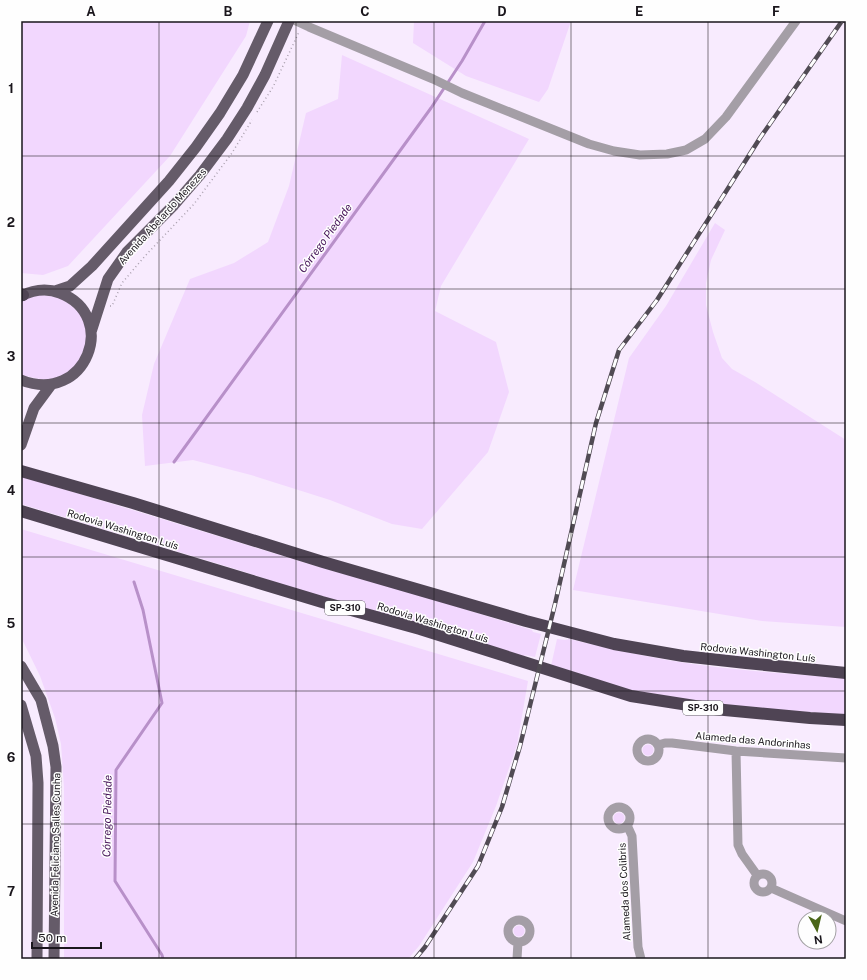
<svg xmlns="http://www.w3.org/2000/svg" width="867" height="980" font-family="'Public Sans',sans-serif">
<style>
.green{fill:#f2d7fe}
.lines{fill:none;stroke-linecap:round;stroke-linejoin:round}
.stream{stroke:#b890c9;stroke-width:3}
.path{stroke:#aaa0ae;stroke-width:1.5;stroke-dasharray:1 3;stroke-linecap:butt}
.minor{stroke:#a49ea6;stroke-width:9}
.major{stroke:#655b69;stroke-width:11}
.highway{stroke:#4f4454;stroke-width:12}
.rail-casing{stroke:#514b54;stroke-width:4.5}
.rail{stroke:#fefefe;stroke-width:3;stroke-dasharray:9;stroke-linecap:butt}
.grid{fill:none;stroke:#1a161c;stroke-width:1;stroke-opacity:0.55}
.labels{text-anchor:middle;stroke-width:3;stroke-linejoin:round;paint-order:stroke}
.shield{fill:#fefefe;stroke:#5e5c60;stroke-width:1}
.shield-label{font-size:9px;font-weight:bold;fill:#1a161c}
.street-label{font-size:10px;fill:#1a161c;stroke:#fefefe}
.water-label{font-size:11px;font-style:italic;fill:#461459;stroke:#fefefe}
.neatline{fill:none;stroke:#1a161c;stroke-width:1.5}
.grid-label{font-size:13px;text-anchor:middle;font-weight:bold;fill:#1a161c}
</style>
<rect width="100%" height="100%" fill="#f8ebfe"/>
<path class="green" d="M21 21H250L246 36 170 156 68 266 43 275 21 273Z
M414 21H571L548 89 539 102 466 76 413 43Z
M342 55 529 139 441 286 435 311 496 342 509 392 488 452 422 529 392 524 330 500 251 475 193 460 145 466 142 415 154 364 190 279 234 263 268 242 289 186 306 113 338 99Z
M715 223 725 230 711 260 706 283V305L713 332 722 358 732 369 755 382 846 440V627L762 621 573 590 629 358 666 306Z
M38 294 61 298 78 311 84 321 87 332 84 355 70 373 49 381 21 375V301Z
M21 476 319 567 416 594 532 630 533 632 541 634 535 657 525 655 524 657 316 596 242 571 21 504Z
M21 529 528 681 517 745 496 806 473 862 419 946 408 959H64V787L61 744 55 718 40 676 21 637Z
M557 639 565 640 569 639C602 647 634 654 667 660 726 670 787 674 846 678V715L731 706 629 690 551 666Z
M642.5 750a5.5 5.5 0 1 1 11 0a5.5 5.5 0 1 1-11 0Z
M21 753 22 780 23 959H21Z
M613.5 818a5.5 5.5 0 1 1 11 0a5.5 5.5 0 1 1-11 0Z
M513.5 931a5.5 5.5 0 1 1 11 0a5.5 5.5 0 1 1-11 0Z"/>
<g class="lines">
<path class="stream" d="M174 462 431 108 462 61 485 21
M134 582 143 610 162 703 116 770 115 881 162 955 163 959"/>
<path class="path" d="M257 112 273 87 299 32
M110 306H112L122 283 145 256 194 204 232 153 252 120"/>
<path class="minor" d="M296 21 309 27 433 79 462 93 589 144 614 151 640 155 667 154 686 150 705 139 726 117 796 21
M637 750a11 11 0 1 1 22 0a11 11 0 1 1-22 0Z
M658 745 665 743H672L736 751 846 758
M736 751 738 845 742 854 757 875
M608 818a11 11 0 1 1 22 0a11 11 0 1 1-22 0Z
M627 825 632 836 638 947 641 959
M754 883a9 9 0 1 1 18 0a9 9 0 1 1-18 0Z
M771 888 846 921
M508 931a11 11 0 1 1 22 0a11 11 0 1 1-22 0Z
M517 959 518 942"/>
<path class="major" d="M55 291 70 286 92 266 169 181 196 147 220 113 243 75 268 21
M21 296C33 290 47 288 60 293 120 316 86 406 21 380
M91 332 108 279 127 252 174 205 200 175 227 139 247 108 265 75 289 21
M21 445 34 408 51 385
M21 666 41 700 53 746 56 767 54 959
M21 705 36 756 38 783 37 959"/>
<path class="highway" d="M21 294 23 295
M21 471 133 503 323 562 526 621 614 644 683 656 746 663 846 673
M21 511 322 602 420 629 631 696 714 709 810 718 846 720"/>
<defs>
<path id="rail" d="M415 959 425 947 478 866 502 807 520 746 555 604 596 423 619 350 657 300 760 138 842 21"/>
</defs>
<use href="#rail" class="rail-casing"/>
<use href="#rail" class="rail"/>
</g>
<path class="grid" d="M159 21V959M296 21V959M434 21V959M571 21V959M708 21V959M21 156H846M21 289H846M21 423H846M21 557H846M21 691H846M21 824H846"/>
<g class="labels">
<g class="shield">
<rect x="325" y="601" width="40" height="14" rx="3"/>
<rect x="683" y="701" width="40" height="14" rx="3"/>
</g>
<g class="shield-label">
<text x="345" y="611">SP-310</text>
<text x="703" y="711">SP-310</text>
</g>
<g class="street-label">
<text transform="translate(162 216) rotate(-48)" y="4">Avenida Abelardo Menezes</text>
<text transform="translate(123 529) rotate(17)" y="4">Rodovia Washington Luís</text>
<text transform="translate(433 622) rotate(17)" y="4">Rodovia Washington Luís</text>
<text transform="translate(758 652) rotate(6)" y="4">Rodovia Washington Luís</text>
<text transform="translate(753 740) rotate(5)" y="4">Alameda das Andorinhas</text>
<text transform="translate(55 845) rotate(-89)" y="4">Avenida Feliciano Salles Cunha</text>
<text transform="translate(624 892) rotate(-93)" y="4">Alameda dos Colibris</text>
</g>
<g class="water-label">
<text transform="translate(325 238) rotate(-54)" y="4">Córrego Piedade</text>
<text transform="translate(107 816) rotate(-89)" y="4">Córrego Piedade</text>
</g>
</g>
<rect width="867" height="980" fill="none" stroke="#fefefe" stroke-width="44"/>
<g transform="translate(817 930) rotate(172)"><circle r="19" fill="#fefefe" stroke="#a3a1a4"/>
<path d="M0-3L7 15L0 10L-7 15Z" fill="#4a6618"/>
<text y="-6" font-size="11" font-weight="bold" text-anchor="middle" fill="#1a161c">N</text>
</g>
<path d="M32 942v6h69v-6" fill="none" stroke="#1a161c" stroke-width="2"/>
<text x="38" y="942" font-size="12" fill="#1a161c" stroke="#fefefe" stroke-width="3" paint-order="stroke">50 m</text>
<rect x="22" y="22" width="823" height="936" class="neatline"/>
<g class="grid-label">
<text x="91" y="16">A</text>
<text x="228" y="16">B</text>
<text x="365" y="16">C</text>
<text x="502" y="16">D</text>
<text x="639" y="16">E</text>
<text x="776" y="16">F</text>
<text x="11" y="93">1</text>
<text x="11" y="227">2</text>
<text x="11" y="361">3</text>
<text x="11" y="495">4</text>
<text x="11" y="628">5</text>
<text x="11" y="762">6</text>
<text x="11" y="896">7</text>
</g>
</svg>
